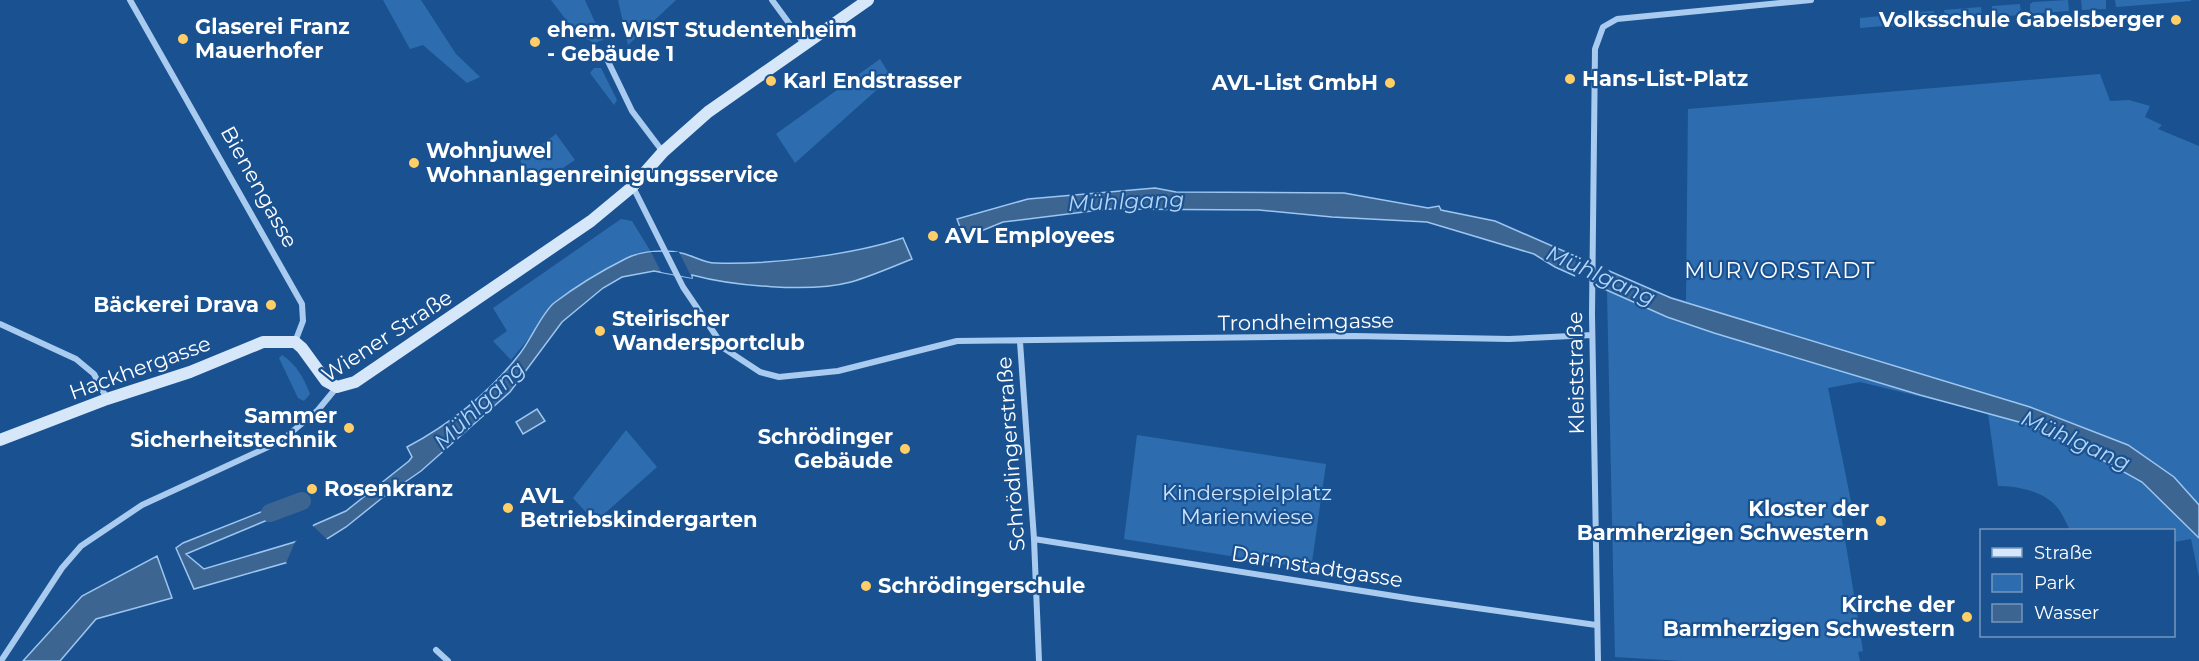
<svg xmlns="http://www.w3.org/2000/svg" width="2199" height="661" font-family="Montserrat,sans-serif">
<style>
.green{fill:#2d6daf}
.water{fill:#3c6592;stroke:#9cc6f1;stroke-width:1.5}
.pier{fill:#1a5291}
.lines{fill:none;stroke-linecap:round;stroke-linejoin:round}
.canal{stroke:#3c6592;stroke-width:18}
.minor{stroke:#a9cbef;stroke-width:6}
.secondary{stroke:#d6e7fa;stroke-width:12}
.poi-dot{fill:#ffce67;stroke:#1a5291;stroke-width:2}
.labels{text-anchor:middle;stroke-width:4.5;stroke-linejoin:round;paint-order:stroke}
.poi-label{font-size:21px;font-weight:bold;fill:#fff;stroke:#1a5291;text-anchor:start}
.street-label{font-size:21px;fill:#fff;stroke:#1a5291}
.park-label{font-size:21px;fill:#cfe4fb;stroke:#1a5291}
.water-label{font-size:22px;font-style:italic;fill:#b5d5f6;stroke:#1a5291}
.neighbourhood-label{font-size:22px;letter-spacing:1.5px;fill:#fff;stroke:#1a5291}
</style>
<rect width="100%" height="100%" fill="#1a5291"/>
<path class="green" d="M383 0H421L456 54 480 77 467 83 423 45 410 49Z
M551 0H585L603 40 594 43 576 33Z
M618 0H676L628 45Z
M2068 0 2069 11 2030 14V4L2033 2Z
M2081 0H2106V9L2082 10Z
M2115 0H2191V1L2116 7Z
M2020 4 2021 15 1992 17V6Z
M1981 7 1982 18 1945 21 1944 10Z
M1934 11 1935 22 1892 26V14Z
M1882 16 1883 26 1860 28V18Z
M880 59 891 77 795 163 776 134Z
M594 68H601L617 100 614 105 590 73Z
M2100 74 2110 101 2129 100 2150 106 2145 117 2162 125 2158 129 2199 146V577L2191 539 2174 542V530H2070C2066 523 2062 512 2056 506 2043 491 2017 486 1998 486L1988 413 1860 382 1828 388 1853 511 1841 514 1863 651 1858 652 1860 661H1682L1615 657 1607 291 1669 296 1686 301 1688 109Z
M556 134 575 160 537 185 520 161Z
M621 219 632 221 651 252 629 257 552 305 538 327 511 360 493 341 507 331 493 308Z
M282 355C296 364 304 378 310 394L304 401 298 398 279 358Z
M626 430 657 467 595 522 573 498Z
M1137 435 1326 464 1311 569 1124 539Z"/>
<path class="water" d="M1155 188 1176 192 1344 193 1428 208 1439 206 1441 210 1495 221 1671 298 2030 407 2128 445 2174 477 2199 505V538L2142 482 2081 448 2030 425 1920 395 1714 333 1667 317 1555 267 1534 254 1427 222 1332 217 1259 210 1108 209 1003 222 964 238 957 219 1028 199Z
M903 238 912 259C892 267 872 276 851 282 810 293 733 286 692 275V278L654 271 622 277 603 288 562 322 510 392 421 471 382 498 346 527 292 561 194 589 176 548 183 543 291 500 294 509 186 554 204 569 298 541 314 525 346 511 409 461 412 457 407 447C449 425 489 393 518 356 530 342 541 314 554 303 575 287 603 270 627 258 641 251 666 249 681 253 692 255 704 263 715 263 770 265 852 255 903 238Z
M537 409 545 421 523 434 516 422Z
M157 556 172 598 96 619 60 661H23L82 596Z"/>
<path class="pier" d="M651 252H679L692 278 661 272Z
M1579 255 1607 268 1611 274 1608 289 1597 288 1575 279 1576 256Z
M312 525 330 542 292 564 286 563 295 542Z"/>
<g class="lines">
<path class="canal" d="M270 513 302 501"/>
<path class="minor" d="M130 0 302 304 303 321 295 342
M772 0 805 45
M605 55 632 111 663 152
M633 187 683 287 725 349 760 372 779 377 838 371 957 341 1354 336 1509 339 1592 335
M0 324 76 359 94 374 107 399
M1020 342 1034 539 1039 661
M1034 539 1413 599 1596 625
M436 650 448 661
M1 661 62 568 81 546 142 505 281 441 318 410 337 387
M1598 661 1592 314 1595 49 1603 27 1617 19 1811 0"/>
<path class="secondary" d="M0 440 107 399 190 372 263 342H295L302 348 326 381 337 387 355 382 591 221 632 187 663 152 708 112 868 0"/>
</g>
<g class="poi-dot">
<circle cx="2176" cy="20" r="6"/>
<circle cx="183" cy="39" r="6"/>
<circle cx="535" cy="42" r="6"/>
<circle cx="1570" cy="79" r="6"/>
<circle cx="771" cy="81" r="6"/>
<circle cx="1390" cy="83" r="6"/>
<circle cx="414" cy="163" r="6"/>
<circle cx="933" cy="236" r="6"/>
<circle cx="271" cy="305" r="6"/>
<circle cx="600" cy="331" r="6"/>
<circle cx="349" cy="428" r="6"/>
<circle cx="905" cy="449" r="6"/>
<circle cx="312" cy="489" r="6"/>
<circle cx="508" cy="508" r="6"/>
<circle cx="1881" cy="521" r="6"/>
<circle cx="866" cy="586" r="6"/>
<circle cx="1967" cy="617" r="6"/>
</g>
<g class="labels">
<g class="poi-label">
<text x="2164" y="27" text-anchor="end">Volksschule Gabelsberger</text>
<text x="195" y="34">Glaserei Franz<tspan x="195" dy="24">Mauerhofer</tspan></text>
<text x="547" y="37">ehem. WIST Studentenheim<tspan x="547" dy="24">- Gebäude 1</tspan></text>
<text x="1582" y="86">Hans-List-Platz</text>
<text x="783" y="88">Karl Endstrasser</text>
<text x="1378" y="90" text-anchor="end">AVL-List GmbH</text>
<text x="426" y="158">Wohnjuwel<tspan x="426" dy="24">Wohnanlagenreinigungsservice</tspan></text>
<text x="945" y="243">AVL Employees</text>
<text x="259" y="312" text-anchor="end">Bäckerei Drava</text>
<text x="612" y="326">Steirischer<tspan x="612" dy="24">Wandersportclub</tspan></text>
<text x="337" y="423" text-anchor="end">Sammer<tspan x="337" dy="24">Sicherheitstechnik</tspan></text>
<text x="893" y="444" text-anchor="end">Schrödinger<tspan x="893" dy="24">Gebäude</tspan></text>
<text x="324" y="496">Rosenkranz</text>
<text x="520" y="503">AVL<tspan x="520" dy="24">Betriebskindergarten</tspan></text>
<text x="1869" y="516" text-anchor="end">Kloster der<tspan x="1869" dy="24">Barmherzigen Schwestern</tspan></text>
<text x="878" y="593">Schrödingerschule</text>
<text x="1955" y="612" text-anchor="end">Kirche der<tspan x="1955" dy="24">Barmherzigen Schwestern</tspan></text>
</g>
<g class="street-label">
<text transform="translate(259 187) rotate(61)" y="7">Bienengasse</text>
<text transform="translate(1306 322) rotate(-1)" y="7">Trondheimgasse</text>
<text transform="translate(387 336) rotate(-33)" y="7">Wiener Straße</text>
<text transform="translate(140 368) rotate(-20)" y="7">Hackhergasse</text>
<text transform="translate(1576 373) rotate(-91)" y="7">Kleiststraße</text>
<text transform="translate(1011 454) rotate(-94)" y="7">Schrödingerstraße</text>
<text transform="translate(1317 567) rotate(9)" y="7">Darmstadtgasse</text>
</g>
<g class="park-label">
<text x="1247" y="500">Kinderspielplatz<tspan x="1247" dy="24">Marienwiese</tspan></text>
</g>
<g class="water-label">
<text transform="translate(1126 201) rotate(-2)" y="8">Mühlgang</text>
<text transform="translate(1601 275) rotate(24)" y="8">Mühlgang</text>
<text transform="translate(479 405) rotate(-44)" y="8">Mühlgang</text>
<text transform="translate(2076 440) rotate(24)" y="8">Mühlgang</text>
</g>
<g class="neighbourhood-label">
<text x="1780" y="278">MURVORSTADT</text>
</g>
</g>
<rect x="1980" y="529" width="195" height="108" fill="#1a5291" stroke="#7697bd" stroke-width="1.5"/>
<rect x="1992" y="548" width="30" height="9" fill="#d6e7fa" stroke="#7697bd" stroke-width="1.5"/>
<text x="2034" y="559" font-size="18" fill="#ffffff">Straße</text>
<rect x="1992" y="574" width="30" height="18" fill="#2d6daf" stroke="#7697bd" stroke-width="1.5"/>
<text x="2034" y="589" font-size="18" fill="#ffffff">Park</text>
<rect x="1992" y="604" width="30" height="18" fill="#3c6592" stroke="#7697bd" stroke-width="1.5"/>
<text x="2034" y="619" font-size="18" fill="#ffffff">Wasser</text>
</svg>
